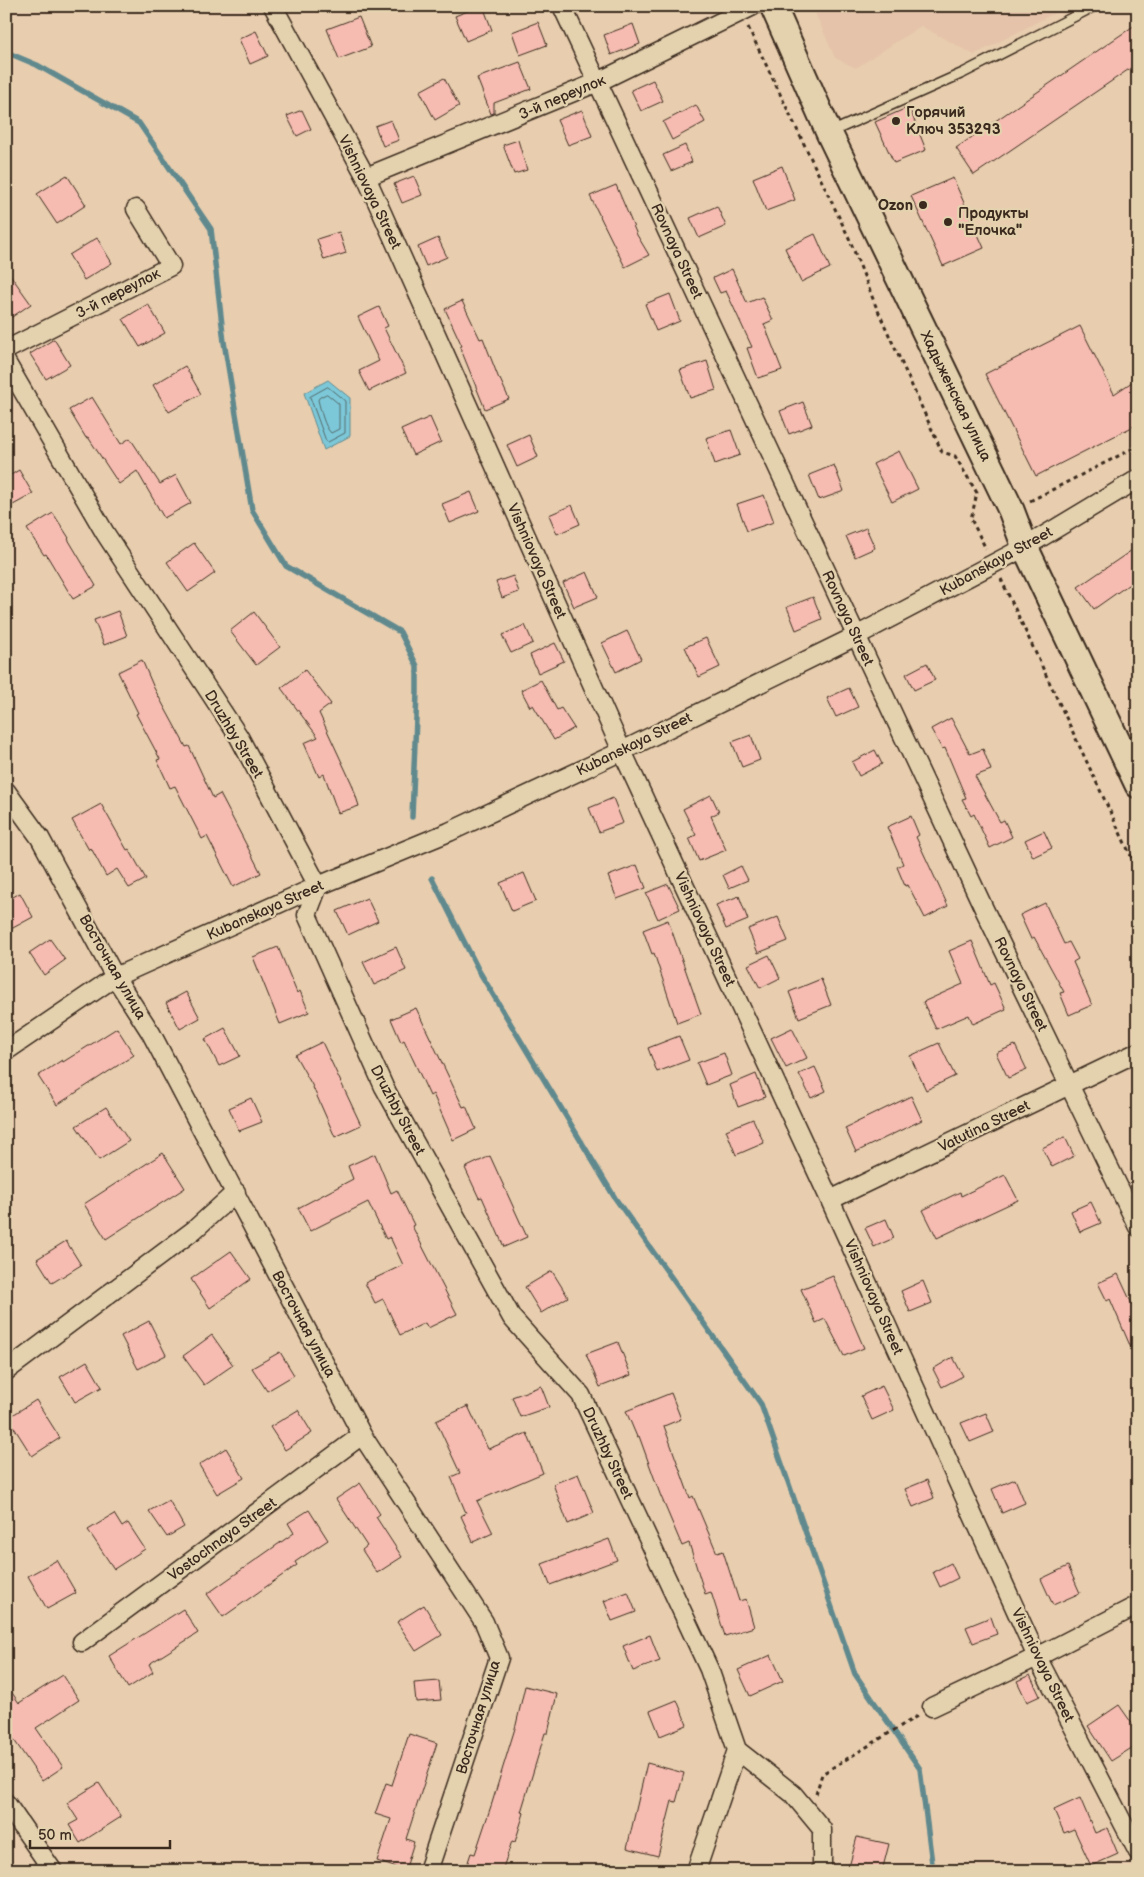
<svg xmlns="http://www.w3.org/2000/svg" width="1144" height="1877" font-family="'Balsamiq Sans',sans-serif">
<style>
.built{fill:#e5c3aa}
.water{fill:#7bc8d9;stroke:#61898e}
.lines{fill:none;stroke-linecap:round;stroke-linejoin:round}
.shore{stroke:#556969;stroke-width:1}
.stream{stroke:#61898e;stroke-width:5.5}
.building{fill:#f6bcb1;stroke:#3b2a1e}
.service-casing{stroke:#3b2a1e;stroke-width:12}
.minor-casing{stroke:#3b2a1e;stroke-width:21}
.secondary-casing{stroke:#3b2a1e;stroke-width:29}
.path{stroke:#3b2a1e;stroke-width:3;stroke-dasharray:4 4;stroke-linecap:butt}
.service{stroke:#e4d2af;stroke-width:9}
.minor{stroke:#e4d2af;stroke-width:18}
.secondary{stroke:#e4d2af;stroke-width:25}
.poi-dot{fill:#3b2a1e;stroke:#e4d2af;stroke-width:2}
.labels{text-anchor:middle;stroke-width:4.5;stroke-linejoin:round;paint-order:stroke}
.street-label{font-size:15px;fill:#3b2a1e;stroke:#e4d2af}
.poi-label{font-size:15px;font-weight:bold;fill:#3b2a1e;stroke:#e4d2af;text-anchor:start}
</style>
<rect width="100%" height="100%" fill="#e8ceaf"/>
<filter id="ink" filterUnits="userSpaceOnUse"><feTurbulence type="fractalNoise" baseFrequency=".02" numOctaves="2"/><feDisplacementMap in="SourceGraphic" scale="10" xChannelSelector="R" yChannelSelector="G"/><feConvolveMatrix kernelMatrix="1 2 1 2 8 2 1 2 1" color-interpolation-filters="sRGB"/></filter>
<g filter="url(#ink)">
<path class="built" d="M812 6H1068L974 55 921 26 856 68 835 58Z"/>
<path class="water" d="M328 380 350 398V436L324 450 304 393Z"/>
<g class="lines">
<path class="shore" d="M328 387 345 401V433L328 442 326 441 310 397Z
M327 394 339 404V429L331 433C324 426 321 411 318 400L319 398Z"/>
<path class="stream" d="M6 52 37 65 139 123 211 229 224 342 252 510 286 566 400 632 417 666V693L412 817
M432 878 479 971 615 1198 761 1404 855 1674 920 1769 933 1871"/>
</g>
<path class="building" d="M480 6H483L492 30 466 41 455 16Z
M359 17 371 47 339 59 327 29Z
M538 22 547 45 520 55 512 32Z
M1138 23V63L974 175 956 148Z
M633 24 640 44 611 55 604 35Z
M256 31 268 56 250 64 239 39Z
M520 62 531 89 494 103V113L491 114 477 78Z
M444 78 459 106 435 120 420 91Z
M653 80 663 101 641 111 631 90Z
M696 105 705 122 672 140 663 122Z
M909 107 926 150 894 163 875 122Z
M302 110 311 129 297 136 287 116Z
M582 110 592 136 568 145 557 120Z
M391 120 399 140 383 146 375 126Z
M518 140 527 170 514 174 503 145Z
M685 145 692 162 671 171 663 155Z
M782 166 795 200 766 211 753 178Z
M67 175 86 205 57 224 37 194Z
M414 176 422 195 402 203 394 184Z
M953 178 984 248 943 266 911 196Z
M616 185 637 235 649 255 625 267 590 196Z
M717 206 726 226 699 238 690 218Z
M339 232 346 253 324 260 317 239Z
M815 234 830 268 801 282 785 248Z
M97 238 112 263 84 280 69 255Z
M438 238 447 257 426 266 418 247Z
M6 269 31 304 6 321Z
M732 269 747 303 762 297 773 320 764 324 782 370 758 378 747 348 752 347 726 291 720 293 713 278Z
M670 294 680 321 656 331 645 304Z
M462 301 480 339 483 338 499 379H500L509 399 485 409 460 347 462 346 445 309Z
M148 304 165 333 140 347 123 319Z
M379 307 388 326 384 328 406 373 369 391 359 371 379 361 358 317Z
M1080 326 1114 394 1138 378V424L1036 476 985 374Z
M54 339 70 365 46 379 30 354Z
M707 361 716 390 690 398 680 370Z
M185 366 201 394 169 412 153 385Z
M92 397 121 444 130 438 160 484 176 475 191 503 164 518 137 471 119 484 88 437 86 438 69 410Z
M803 402 812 425 789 434 780 411Z
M430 417 441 442 413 455 401 430Z
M731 430 740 455 715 464 706 438Z
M529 435 538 457 517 467 507 445Z
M899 451 918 489 892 502 873 464Z
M834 465 844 491 819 500 809 475Z
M19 470 33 494 13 505 6 494V478Z
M471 492 479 511 450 523 442 504Z
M764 495 774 522 747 531 737 504Z
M572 505 580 524 557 534 549 515Z
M53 513 69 538 68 539 96 586 73 599 46 554 44 555 27 529Z
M866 528 875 548 855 557 846 536Z
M194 543 215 573 188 592 167 562Z
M1138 546V578L1094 609 1078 587Z
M587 572 598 597 574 607 563 583Z
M513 576 519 592 502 598 496 582Z
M813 597 822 619 796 630 787 607Z
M118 611 127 636 104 645 94 620Z
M254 612 280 647 256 665 230 631Z
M525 625 533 643 511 653 502 635Z
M627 631 641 659 616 672 602 643Z
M706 638 720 667 699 677 685 647Z
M555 643 564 661 538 673 530 655Z
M142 660 154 688 186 747 189 746 213 798 220 794 261 873 233 887 207 836 202 839 175 786 170 788 157 760 160 759 136 714 138 713 118 672Z
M927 663 935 680 914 690 906 674Z
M305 670 331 704 319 713 352 784 359 806 338 813 324 774 319 777 304 743 318 737 281 688Z
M541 680 557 710 561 708 574 728 554 740 533 705 530 707 521 690Z
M849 688 858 707 836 717 827 698Z
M951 718 970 754 983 749 991 770 975 776 1000 822 1004 820 1012 837 990 848 974 814 971 816 962 799 966 798 945 748 942 749 931 729Z
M751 735 760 760 742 767 732 742Z
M875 750 882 764 859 776 852 762Z
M711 795 719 812 711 816 726 850 699 861 689 838 696 835 683 809Z
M613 798 623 823 599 832 589 808Z
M101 804 127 850 129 849 146 879 129 888 117 869 106 876 91 848 89 850 72 820Z
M911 816 919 835 916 837 948 906 925 918 908 885 905 886 897 867 903 864 887 827Z
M1044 831 1052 848 1033 857 1025 840Z
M637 865 646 888 617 899 608 876Z
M741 866 748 880 729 888 723 875Z
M524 873 536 901 512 911 500 883Z
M668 884 680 909 658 919 646 893Z
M20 893 33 917 11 929 6 920V901Z
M739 896 748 920 726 929 716 905Z
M367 898 378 921 348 935 337 911Z
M1045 903 1064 944 1069 942 1078 959 1073 962 1092 1005 1069 1015 1060 993 1064 992 1034 937 1031 939 1020 915Z
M778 917 788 941 758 953 748 929Z
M668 920 701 1014 677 1023 654 953 652 954 643 930Z
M50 939 65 960 44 975 29 953Z
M972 941 990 985 994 983 1006 1009 973 1024 969 1015 936 1029 923 1002 963 984 949 951Z
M278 947 297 993 300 991 309 1012 280 1024 253 957Z
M396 947 406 970 374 985 363 962Z
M769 955 780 978 760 988 748 965Z
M821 979 831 1005 799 1018 789 992Z
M186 992 200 1018 180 1029 166 1003Z
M416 1008 463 1107 466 1106 476 1129 453 1140 433 1094 430 1096 404 1040 401 1042 391 1019Z
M117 1028 134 1055 57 1105 38 1076 62 1060 63 1062Z
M225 1028 240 1056 219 1066 205 1039Z
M792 1028 807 1058 786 1068 771 1038Z
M679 1036 689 1060 657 1072 648 1048Z
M322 1042 361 1125 335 1137 312 1085 295 1055Z
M939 1043 955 1076 926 1090 910 1056Z
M1015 1045 1027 1070 1008 1078 996 1053Z
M724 1053 732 1075 706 1085 697 1063Z
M815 1067 826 1091 811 1098 799 1074Z
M756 1074 765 1097 738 1107 730 1085Z
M911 1096 922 1120 856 1152 845 1128Z
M251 1098 262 1122 239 1131 229 1108Z
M106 1107 129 1141 99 1160 76 1126Z
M753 1119 764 1143 736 1155 726 1130Z
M1065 1137 1074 1156 1052 1167 1042 1148Z
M163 1153 185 1188 106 1239 84 1204Z
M375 1154 391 1193 397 1190 414 1225 412 1226 457 1314 428 1328 425 1323 400 1335 383 1299 375 1303 365 1283 403 1265 390 1237 386 1239 368 1202 310 1231 298 1208 353 1179 348 1166Z
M490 1156 527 1237 504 1247 482 1197 479 1198 465 1168Z
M1005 1175 1018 1200 937 1238 923 1210 960 1192 961 1196Z
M1091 1202 1101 1223 1080 1232 1071 1211Z
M886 1219 894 1238 874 1247 865 1228Z
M66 1241 81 1265 52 1283 37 1259Z
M231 1251 251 1279 210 1308 191 1279Z
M552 1271 568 1297 541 1313 525 1287Z
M1118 1274 1138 1317V1364L1110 1299 1107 1301 1098 1283Z
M833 1276 864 1348 844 1356 825 1319 816 1323 801 1289Z
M923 1281 932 1303 910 1312 901 1291Z
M149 1321 166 1355 138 1369 121 1336Z
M212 1335 233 1365 204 1385 183 1356Z
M618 1342 631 1375 600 1387 586 1354Z
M280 1352 294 1375 267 1391 252 1368Z
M953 1357 963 1376 942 1387 933 1369Z
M87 1361 102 1387 75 1402 60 1377Z
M541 1386 549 1407 520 1417 512 1397Z
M882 1386 894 1410 872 1420 861 1396Z
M671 1393 681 1419 664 1426 690 1498 693 1496 717 1553 723 1551 739 1601 746 1599 754 1627 725 1636 711 1592 705 1594 689 1543 682 1546 660 1494 639 1436 637 1437 626 1411Z
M36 1400 60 1438 32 1456 8 1418Z
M468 1406 488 1449 527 1433 543 1473 477 1501 493 1533 473 1542 461 1516 466 1513 451 1477 460 1473 436 1421Z
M298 1410 312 1433 285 1450 270 1427Z
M986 1413 994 1432 970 1442 961 1423Z
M226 1448 244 1478 217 1494 199 1465Z
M578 1474 594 1513 568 1524 553 1484Z
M1015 1479 1025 1503 1002 1513 992 1489Z
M927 1480 934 1498 913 1507 905 1489Z
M360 1483 380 1514 376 1517 402 1557 377 1573 362 1550 367 1546 336 1499Z
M169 1500 184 1527 167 1537 149 1511Z
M309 1510 328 1540 295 1562 297 1565 223 1617 207 1594 294 1533 288 1523Z
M114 1514 122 1527 128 1523 145 1549 114 1569 88 1530Z
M609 1539 617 1560 550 1585 542 1564Z
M57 1560 76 1593 47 1609 28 1576Z
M951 1563 958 1578 940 1587 933 1572Z
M1068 1566 1080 1593 1053 1605 1041 1579Z
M628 1592 636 1612 612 1621 604 1601Z
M424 1605 442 1635 416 1651 397 1622Z
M183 1609 198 1633 149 1664 153 1672 128 1688 109 1656Z
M991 1617 997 1634 973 1643 966 1627Z
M650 1635 660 1661 633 1671 623 1646Z
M771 1655 783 1681 750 1696 738 1670Z
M63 1675 79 1700 36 1728 63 1767 42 1781 12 1737 6 1740V1684L19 1703Z
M1030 1675 1040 1696 1027 1702 1017 1681Z
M439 1681 441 1700 416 1702 414 1683Z
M525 1686 557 1694 548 1733H545L521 1812 524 1813 515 1842 512 1841 502 1871H465L471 1853 475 1854 492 1803 516 1725Z
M677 1700 687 1725 660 1736 650 1711Z
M1119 1705 1138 1732V1744L1111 1761 1088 1726Z
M409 1734 437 1743 406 1839 414 1842 405 1871 377 1861 391 1819 375 1814 386 1783 392 1785Z
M647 1763 684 1773 676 1802 672 1801 658 1856 627 1848Z
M99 1783 121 1817 80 1843 69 1825 78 1820 67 1803Z
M1080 1798 1095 1833 1107 1828 1118 1854 1091 1866 1074 1829 1064 1833 1054 1810Z
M857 1837 889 1844 882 1871H848Z"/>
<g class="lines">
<defs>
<path id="service" d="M831 132 963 73 1095 6"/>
<path id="minor" d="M273 6 366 177 622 751 830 1200 1037 1657 1138 1852
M562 6 985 911 1138 1227
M366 177 598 82 753 6
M6 350 171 266 136 209
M6 362 105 533 239 737 318 886 307 915 384 1087 512 1318 581 1395 709 1669 737 1750 696 1871
M1123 754 1138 743
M6 791 40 838 115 977 151 1033 362 1435 484 1622 499 1658 428 1871
M6 1051 115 977 318 886 449 832 622 751 856 636 1025 547 1138 479
M830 1200 1138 1052
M6 1371 194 1230 236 1192
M82 1642 362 1435
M932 1707 1037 1657 1138 1605
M737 1750 793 1794 822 1829V1871
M6 1803 53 1871"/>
<path id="secondary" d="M773 6 829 133 1011 510 1025 547 1138 785"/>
</defs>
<use href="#service" class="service-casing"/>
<use href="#minor" class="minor-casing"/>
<use href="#secondary" class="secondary-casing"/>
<path class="path" d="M748 27 849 238 875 304 942 452 955 456 977 493 971 519 986 549
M1030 501 1138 446
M1001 579 1138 871
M816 1794 822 1774 919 1715"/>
<use href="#service" class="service"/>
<use href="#minor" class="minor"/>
<use href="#secondary" class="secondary"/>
</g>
</g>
<g class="poi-dot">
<circle cx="896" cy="121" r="5"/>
<circle cx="923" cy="205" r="5"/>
<circle cx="948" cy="222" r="5"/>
</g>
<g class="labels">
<g class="street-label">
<text transform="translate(562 97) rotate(-23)" y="5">3-й переулок</text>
<text transform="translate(370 192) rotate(64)" y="5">Vishniovaya Street</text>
<text transform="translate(677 251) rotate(65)" y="5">Rovnaya Street</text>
<text transform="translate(118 293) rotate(-27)" y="5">3-й переулок</text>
<text transform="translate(956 396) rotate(64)" y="5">Хадыженская улица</text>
<text transform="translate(537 561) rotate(66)" y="5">Vishniovaya Street</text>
<text transform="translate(996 561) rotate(-29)" y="5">Kubanskaya Street</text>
<text transform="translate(848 618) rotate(65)" y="5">Rovnaya Street</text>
<text transform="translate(234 734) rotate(59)" y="5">Druzhby Street</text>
<text transform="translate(634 744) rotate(-26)" y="5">Kubanskaya Street</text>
<text transform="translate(265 910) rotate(-24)" y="5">Kubanskaya Street</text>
<text transform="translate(705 929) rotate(65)" y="5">Vishniovaya Street</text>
<text transform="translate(113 967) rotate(60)" y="5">Восточная улица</text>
<text transform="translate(1021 984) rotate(64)" y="5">Rovnaya Street</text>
<text transform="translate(398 1110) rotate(62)" y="5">Druzhby Street</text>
<text transform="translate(984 1126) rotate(-26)" y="5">Vatutina Street</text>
<text transform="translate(874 1297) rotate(66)" y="5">Vishniovaya Street</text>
<text transform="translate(304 1324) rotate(62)" y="5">Восточная улица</text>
<text transform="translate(608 1453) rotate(65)" y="5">Druzhby Street</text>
<text transform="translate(222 1539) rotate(-36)" y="5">Vostochnaya Street</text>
<text transform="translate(1043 1665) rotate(64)" y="5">Vishniovaya Street</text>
<text transform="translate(478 1717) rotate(-73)" y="5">Восточная улица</text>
</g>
<g class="poi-label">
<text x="906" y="117">Горячий<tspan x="906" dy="17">Ключ 353293</tspan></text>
<text x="913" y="210" text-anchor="end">Ozon</text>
<text x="958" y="218">Продукты<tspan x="958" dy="17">"Елочка"</tspan></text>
</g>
</g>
<rect width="1144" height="1877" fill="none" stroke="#e4d2af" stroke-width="25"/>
<rect x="12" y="12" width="1119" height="1852" fill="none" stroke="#3b2a1e" stroke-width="2" filter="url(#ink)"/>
<path d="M30 1840v8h140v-8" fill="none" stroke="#3b2a1e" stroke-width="2.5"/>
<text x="38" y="1840" font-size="15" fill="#3b2a1e" stroke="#e4d2af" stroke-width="4" paint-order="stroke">50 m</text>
</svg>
